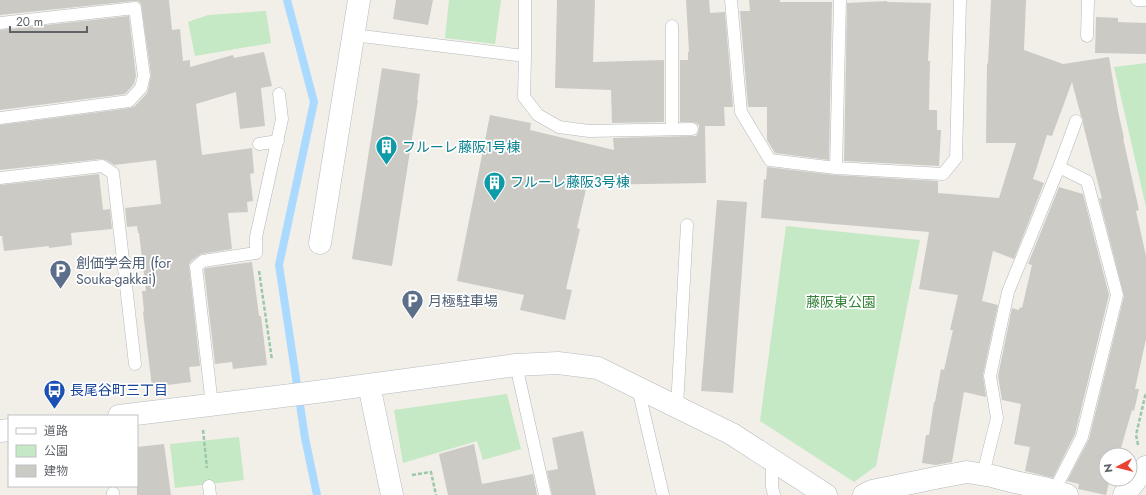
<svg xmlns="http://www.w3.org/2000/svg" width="1146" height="495" font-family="Jost,'Noto Sans JP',sans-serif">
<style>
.green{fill:#c5e8c5}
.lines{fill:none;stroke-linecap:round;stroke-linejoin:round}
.stream{stroke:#aadaff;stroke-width:8}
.building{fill:#cccac5}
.lane-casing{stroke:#b5b8bc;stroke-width:13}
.street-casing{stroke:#b5b8bc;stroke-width:23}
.secondary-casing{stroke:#b6babf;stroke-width:23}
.path{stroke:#9cc7a9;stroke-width:2.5;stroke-dasharray:4 2;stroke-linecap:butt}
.lane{stroke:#fff;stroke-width:12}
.street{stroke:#fff;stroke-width:22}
.secondary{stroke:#fff;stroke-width:22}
.labels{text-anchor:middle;stroke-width:3.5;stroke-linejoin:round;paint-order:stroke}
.culture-label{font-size:14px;fill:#0d838f;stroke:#fff;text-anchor:start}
.service-label{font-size:14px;fill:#4e5e75;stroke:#fff;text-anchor:start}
.park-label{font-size:14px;fill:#348238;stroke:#fff}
.transit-label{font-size:14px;fill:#164399;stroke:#fff;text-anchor:start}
</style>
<rect width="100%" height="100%" fill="#f1efe8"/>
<path class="green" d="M449 0H501L495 44 445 38Z
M266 11 271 43 195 56 188 22 208 15Z
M1146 63V207L1114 67Z
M786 226 920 240 876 466 854 482 760 421Z
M507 394 521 449 483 460 477 441 403 463 394 410Z
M239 437 244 480 175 488 170 444Z"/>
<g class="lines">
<path class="stream" d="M287 0 314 102 279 265 305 438 317 495"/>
</g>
<path class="building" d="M0 0H169L172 30 180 29 183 61 190 60V67L233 55 234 58 264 52 272 86 261 88 265 126 240 129 236 92 196 104 202 155 252 148 254 173 250 174 253 201 247 202 248 212 228 213 232 249 201 254 191 261 189 265 200 366 189 367 191 382 152 387 143 312 144 311 142 291H146L139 233H138L137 226 127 227 125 208 161 204 156 160 114 165 106 160 101 159 0 170V125L130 108 135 106 147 93 148 90 151 75 141 4 138 1H134L0 15Z
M396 0H433L428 25 393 19Z
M557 0H595L593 62 664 60V122L612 123 611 90 555 88Z
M686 0H709L710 13 725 12 733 107H724L725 126H705L706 183 587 185 577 228 580 229 566 289 572 290 565 320 520 310 524 295 457 281 490 115 531 123 530 130 614 150 613 138 692 136H696L698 133 699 128V125L696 123 692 122H680V60H688V52H689Z
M749 0H780V2H832L829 160 775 153 767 140V107H748L740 11H750Z
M991 0H1026L1024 50 1063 64 1109 57 1118 111 1124 138H1123L1139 210 1136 211 1146 256V339L1135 389H1139L1134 411 1132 410 1119 455H1106V479H1110L1106 495 1078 489 1079 484 1067 481 1089 439 1124 296 1099 198 1102 199 1083 124V119L1081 116 1072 82 1052 136 1047 135 1033 179 1044 183 1014 259 993 251 982 301 998 305 983 375 986 397 964 392 952 462 936 465 922 463 926 435H929L934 402H935L941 369 944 370 953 330H950L958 295 919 289 929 232 761 218 764 179 766 180 767 167 835 175 938 181V193L999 198 1016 143H986L987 63 988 64Z
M887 1V2L931 3 928 61H930L929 110H937V130H941L939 166 844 161 847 3Z
M129 16 136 76 134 84 125 94 0 110V30Z
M1096 17 1118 18V22L1146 23V54L1095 53Z
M382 68 420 74 417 100H418L392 266 352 259Z
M99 174 103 210 110 209 112 229 71 233 72 245 49 248V246L4 251 2 236H0V185Z
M1059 187 1083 194 1109 295 1075 434 1053 478 1025 471 1030 447 1014 444 1021 404 1002 400 998 376 1012 308 1019 310 1020 307 1022 308 1032 265 1028 264Z
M717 200 747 202 733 393 701 391Z
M252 262 259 316H261L267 365 233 369 232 362 215 364 204 270 206 268Z
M583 431 596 495H552L547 471 558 469 552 438Z
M164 444 171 495H137V447Z
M474 444 482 484 533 474 537 495H448L439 454Z"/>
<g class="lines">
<defs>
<path id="lane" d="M731 0 741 112 770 160 836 168 943 174 956 158 960 0
M1137 0H1146
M0 23 135 8 144 76 141 88 129 101 0 118
M672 26V129
M353 35 525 56V0
M1087 36 1088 0
M525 56 524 97 538 115 559 127 589 131 692 129
M259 144 278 141
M836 168 840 0
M0 178 102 166 113 173 135 364
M516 365 545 495
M638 388 663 495
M212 405 196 267 203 261 256 253V237L282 119 279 94
M677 407 687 225
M772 460V487L774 495
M983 474 997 418 990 376 1008 292 1059 167 1076 121
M209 486 210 495
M1054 491 1082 437 1117 295 1087 181 1059 167
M113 493V495"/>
<path id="street" d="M320 243 359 0
M864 495 872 491 940 477 967 472 992 476 1015 482 1044 488 1067 495
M1124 495 1146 467"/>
<path id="secondary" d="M369 385 392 495
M119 416 316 392 516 365 558 363 598 368 677 407 732 434 826 495
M0 431 9 430"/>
</defs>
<use href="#lane" class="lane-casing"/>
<use href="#street" class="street-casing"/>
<use href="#secondary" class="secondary-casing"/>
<path class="path" d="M259 271 272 360
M203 430 207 468
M1138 445 1136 435 1146 392
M412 475 431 472 436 495"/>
<use href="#lane" class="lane"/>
<use href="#street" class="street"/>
<use href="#secondary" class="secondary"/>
</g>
<defs>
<symbol id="building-pin" viewBox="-11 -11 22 30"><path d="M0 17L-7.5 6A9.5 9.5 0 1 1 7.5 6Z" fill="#0f9aa8" stroke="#fff"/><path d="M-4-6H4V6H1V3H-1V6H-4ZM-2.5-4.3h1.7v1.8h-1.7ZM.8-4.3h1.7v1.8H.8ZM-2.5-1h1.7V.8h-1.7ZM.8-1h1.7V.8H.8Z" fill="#fff"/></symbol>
<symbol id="parking-pin" viewBox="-11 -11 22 30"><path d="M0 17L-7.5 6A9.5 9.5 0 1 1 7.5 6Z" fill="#5c6f8a" stroke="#fff"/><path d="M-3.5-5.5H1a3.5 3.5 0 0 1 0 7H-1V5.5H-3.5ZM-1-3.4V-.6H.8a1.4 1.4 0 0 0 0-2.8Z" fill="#fff"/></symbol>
<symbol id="bus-pin" viewBox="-11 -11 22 30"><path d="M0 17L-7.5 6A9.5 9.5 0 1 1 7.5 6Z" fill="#1a4fb4" stroke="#fff"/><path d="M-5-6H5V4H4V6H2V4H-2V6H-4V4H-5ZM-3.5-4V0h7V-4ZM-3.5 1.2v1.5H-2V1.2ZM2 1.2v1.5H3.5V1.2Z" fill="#fff"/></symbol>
</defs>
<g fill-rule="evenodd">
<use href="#building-pin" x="374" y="134" width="25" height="34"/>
<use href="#building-pin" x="482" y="170" width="25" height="34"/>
<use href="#parking-pin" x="48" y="258" width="25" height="34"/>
<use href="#parking-pin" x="400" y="288" width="25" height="34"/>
<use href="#bus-pin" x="42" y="378" width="25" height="34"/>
</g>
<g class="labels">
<g class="culture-label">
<text x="402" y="152">フルーレ藤阪1号棟</text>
<text x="510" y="187">フルーレ藤阪3号棟</text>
</g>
<g class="service-label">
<text x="76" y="268">創価学会用 (for<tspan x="76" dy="16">Souka-gakkai)</tspan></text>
<text x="428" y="306">月極駐車場</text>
</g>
<g class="park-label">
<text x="841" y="307">藤阪東公園</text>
</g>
<g class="transit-label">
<text x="70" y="395">長尾谷町三丁目</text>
</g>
</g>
<rect x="8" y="415" width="130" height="72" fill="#ffffff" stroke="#bfc1c3"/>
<rect x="16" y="428" width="20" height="6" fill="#ffffff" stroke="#bfc1c3"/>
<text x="44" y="435" font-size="12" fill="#5f6368">道路</text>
<rect x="16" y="445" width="20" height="12" fill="#c5e8c5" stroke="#bfc1c3"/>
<text x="44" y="455" font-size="12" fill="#5f6368">公園</text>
<rect x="16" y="465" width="20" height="12" fill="#cccac5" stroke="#bfc1c3"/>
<text x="44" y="475" font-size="12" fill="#5f6368">建物</text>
<g transform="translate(1118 467) rotate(263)"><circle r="19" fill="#ffffff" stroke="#bfc1c3"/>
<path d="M0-3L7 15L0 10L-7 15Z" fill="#ea4335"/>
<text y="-6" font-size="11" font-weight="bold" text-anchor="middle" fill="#5f6368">N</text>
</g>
<path d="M10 26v6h77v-6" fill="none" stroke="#5f6368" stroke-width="2"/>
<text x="16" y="26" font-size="12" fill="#5f6368" stroke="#ffffff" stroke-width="3" paint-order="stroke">20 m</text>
</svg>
